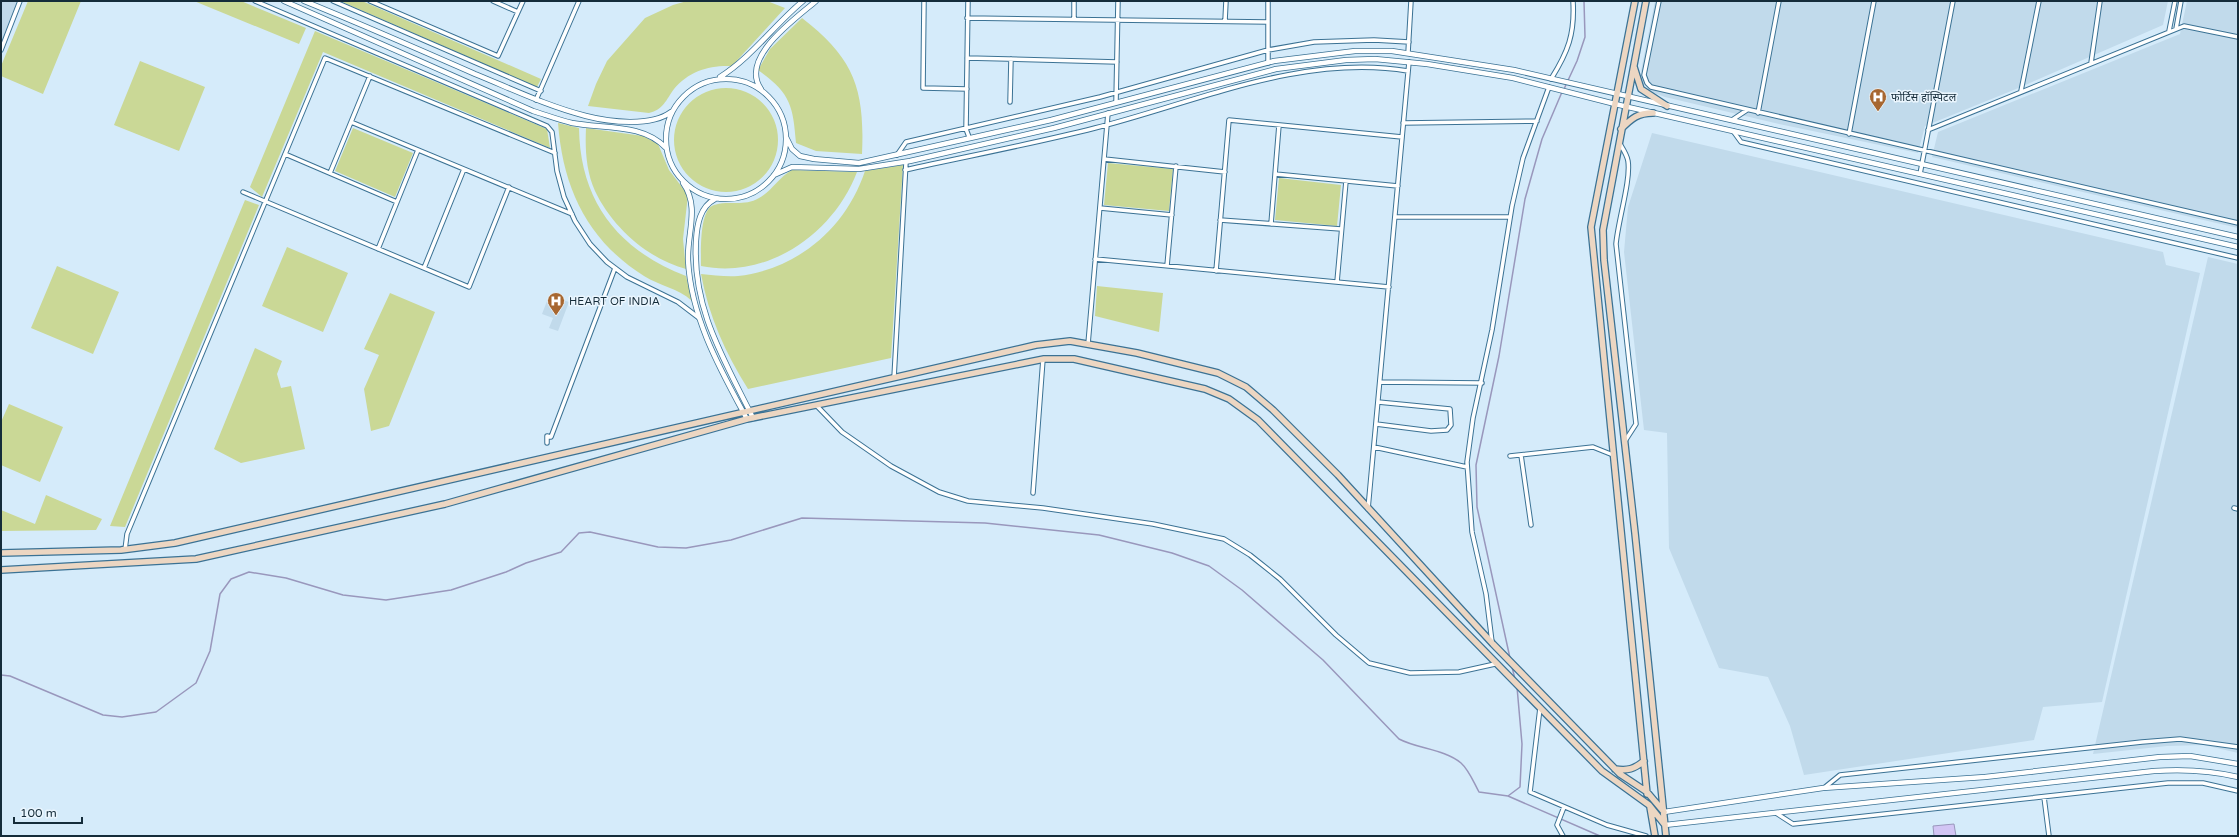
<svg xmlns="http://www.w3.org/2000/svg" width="2239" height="837" font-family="'Varela Round','Noto Sans Devanagari',sans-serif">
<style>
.built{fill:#c1daeb}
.green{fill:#cad896}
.water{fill:#d2c5f4;stroke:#9997bc}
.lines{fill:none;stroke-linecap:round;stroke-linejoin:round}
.stream{stroke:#9997bc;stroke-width:1.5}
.minor-casing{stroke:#3b7294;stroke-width:5.5}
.tertiary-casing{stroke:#3b7294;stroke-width:6}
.secondary-casing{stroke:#3b7294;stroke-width:8}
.minor{stroke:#fff;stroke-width:3.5}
.tertiary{stroke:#fff;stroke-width:4.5}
.secondary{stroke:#ecd6c2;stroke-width:5.5}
.labels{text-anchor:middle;stroke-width:3;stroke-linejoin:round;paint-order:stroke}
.poi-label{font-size:11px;fill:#152c3a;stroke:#ebf6fe;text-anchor:start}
</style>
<rect width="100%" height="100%" fill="#d5ebfa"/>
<path class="built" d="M1 1H19L1 50Z
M1655 1H2168L2163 25 2016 89 1925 126 1918 153 1779 124 1665 97 1651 92 1643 83 1641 71Z
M2187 1H2238V228L1932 157 1938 132 2180 34Z
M1652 133 2163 252 2166 265 2200 273 2102 702 2043 707 2034 740 1804 775 1790 726 1768 677 1719 668 1669 548 1667 433 1644 430 1624 252 1628 207Z
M2208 257 2238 264V753L2204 745 2167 746 2093 754Z
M554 297 569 302 558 331 549 328 553 318 542 314 547 301 552 303Z"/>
<path class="green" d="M28 1H81L43 94 1 76V66Z
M194 1H241L306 28 299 44Z
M340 1H362L541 79 537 87Z
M687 1H767L785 8 732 66C709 65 689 71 674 89 666 100 663 110 649 113L588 106 596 84 607 61 645 18 673 5Z
M802 18C854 58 865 89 862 154L816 151 796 143C793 104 790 93 758 70L770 49Z
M315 31 547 129 550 148 323 52 262 197 250 187Z
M140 61 205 87 179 151 114 125Z
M674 140a52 52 0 1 1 104 0a52 52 0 1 1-104 0Z
M558 123 579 128C580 201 618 250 686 276L692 301C678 288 660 286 644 276 587 240 563 188 558 123Z
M353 128 413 153 395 197 335 171Z
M586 128 643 136 658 144 669 170 688 195 683 239 686 269C648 259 612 227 595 191 586 171 585 149 586 128Z
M1108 163 1173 169 1169 211 1104 205Z
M903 165 891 358 748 389C725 352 709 317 701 274 713 275 726 277 738 276 798 269 846 228 865 171Z
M792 170 857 172C834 233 768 280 701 266 701 253 699 209 714 205 729 200 744 207 759 198 772 191 779 177 792 170Z
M1279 178 1341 185 1337 226 1275 220Z
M245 200 259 205 125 527 110 526Z
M287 247 348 273 323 332 262 306Z
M57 266 119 292 93 354 31 328Z
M1097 286 1163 293 1159 332 1095 316Z
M390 293 435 312 389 426 371 431 364 389 379 355 364 349Z
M255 348 282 361 277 374 281 388 291 386 305 449 241 463 214 449Z
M9 404 63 427 40 482 1 465V422Z
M46 495 102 519 96 530 1 531V510L35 524Z"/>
<path class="water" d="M1954 824 1956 836H1934L1933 826Z"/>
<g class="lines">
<path class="stream" d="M1564 89 1577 61 1585 37 1584 1
M1510 658 1477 507 1476 465 1499 356 1525 199 1542 139 1562 92
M1512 667 1515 679
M1 675 10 676 103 715 122 717 156 712 196 683 210 651 220 594 231 579 249 572 286 578 343 595 386 600 451 590 506 572 526 563 561 552 579 533 590 532 658 547 686 548 731 540 802 518 985 523 1099 535 1172 553 1209 566 1242 590 1323 660 1399 739C1418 749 1444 749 1461 763 1469 770 1474 783 1479 792L1508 796 1520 787 1522 744 1517 687
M1508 796 1600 836"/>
<defs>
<path id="minor" d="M255 1 547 126 552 132 557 171 564 197 575 221 590 244 607 262 627 277 678 302 699 318
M333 1 541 91
M370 1 498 56 523 1
M493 1 518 12
M924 1 923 88 967 89
M968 1 966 129 969 137
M1659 1 1644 75 1647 83 1651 87 2238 223
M967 18 1268 22
M1074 19V1
M1225 21 1226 1
M2176 29 2181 1
M2169 31 2175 1
M1 50 20 1
M1408 53 1411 1
M967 58 1117 62
M1268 63V1
M2091 63 2100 1
M1551 79C1568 52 1575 34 1573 1
M2021 91 2039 1
M536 100 579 1
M1010 102 1011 59
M1116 102 1118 1
M1758 113 1779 1
M1732 120 1747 110
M351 122 572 214
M1403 123 1537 121
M1928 130 2184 26 2238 37
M1733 131 1741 142 2238 258
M1849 134 1874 1
M1620 144C1623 149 1627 155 1628 161 1631 180 1618 221 1616 244L1636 424 1625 441
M285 154 397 202
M897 155 906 142 1100 97 1268 50 1314 42 1374 40 1409 42
M1104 159 1225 172
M905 170C968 156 1032 144 1095 128 1194 103 1303 53 1408 71
M330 173 370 76
M1275 174 1398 186
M1920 174 1953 1
M243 192 469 287 509 187
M1100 208 1172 215
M1395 217H1510
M1220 220 1341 229
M1271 224 1279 125
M378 249 418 150
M1095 259 1389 287
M1167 266 1176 166
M424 268 464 169
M1216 271 1229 120 1402 137
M1337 282 1346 181
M1088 344 1108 113
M894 378 906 162
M1380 382 1482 383
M816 405 842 432 891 466 939 492 968 501 1043 508 1153 524 1224 539 1250 555 1280 579 1336 635 1369 663 1410 673 1459 672 1495 664
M1376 424 1431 431 1447 430 1451 425 1450 409 1378 402
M547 443V436L551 437 615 268
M1374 447 1467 467
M1521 455 1531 525
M1510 456 1593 447 1613 455
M1033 493 1043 359
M2234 508 2238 509
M1368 509 1409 62
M125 550 127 534 325 58 555 153
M1492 642 1486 594 1472 532 1467 462 1473 418 1492 330 1512 206 1523 158 1549 87
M1540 708 1530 792 1607 825 1646 836
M1824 788 1840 775 2142 742 2180 739 2238 747
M2044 797 2049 836
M1776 813 1793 824 2168 783H2203L2238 791
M1563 836 1557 825 1564 807"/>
<path id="tertiary" d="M284 1 533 111C546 115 559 120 572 123 603 129 643 123 666 148
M304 1C361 24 418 49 475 74 512 89 547 106 586 116 609 122 651 127 671 112
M720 77C752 57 774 25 803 1
M666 139a60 60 0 1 1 120 0a60 60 0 1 1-120 0Z
M761 89C739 58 795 19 816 1
M786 137 792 149 800 156 814 159 859 163 1051 120 1274 61 1355 51H1392L1514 70 2238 237
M774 175 792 167 859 169 910 161 1054 128 1276 69 1346 60 1375 59 1427 64 1513 78 1615 104 2238 247
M683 183C700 207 687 233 688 260 691 318 720 369 747 419
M715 199C700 207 697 224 696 241 692 309 724 359 753 418
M1664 812 1823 788 1985 777 2160 757 2190 756 2238 764
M1665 825 2154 771C2183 769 2209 770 2238 777"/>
<path id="secondary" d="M1635 1 1591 227 1647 794
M1646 1 1603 230 1604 260 1635 533 1666 836
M1634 67 1641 89 1667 106
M1621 129C1632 118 1638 113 1653 113
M1 553 121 550 175 543 1036 345 1070 341 1137 353 1218 373 1246 387 1273 410 1338 475 1493 644 1620 774 1647 792 1664 812
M1 570 196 559 445 504 747 419 1044 359H1074L1205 389 1229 399 1258 420 1602 771 1649 805 1665 825
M1615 769C1628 771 1634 769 1644 761
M1650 807 1655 836"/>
</defs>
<use href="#minor" class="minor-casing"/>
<use href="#tertiary" class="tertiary-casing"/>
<use href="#secondary" class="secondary-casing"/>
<use href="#minor" class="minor"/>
<use href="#tertiary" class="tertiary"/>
<use href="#secondary" class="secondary"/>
</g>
<defs>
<symbol id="hospital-pin" viewBox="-11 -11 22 30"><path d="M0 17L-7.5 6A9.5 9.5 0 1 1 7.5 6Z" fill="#a76731" stroke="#ebf6fe"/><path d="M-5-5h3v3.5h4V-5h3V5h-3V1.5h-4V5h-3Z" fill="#fff"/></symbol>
</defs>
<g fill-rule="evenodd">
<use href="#hospital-pin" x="1868" y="87" width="20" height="27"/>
<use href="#hospital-pin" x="546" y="291" width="20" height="27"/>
</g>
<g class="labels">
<g class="poi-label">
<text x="1891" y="101">फोर्टिस हॉस्पिटल</text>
<text x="569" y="305">HEART OF INDIA</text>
</g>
</g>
<rect width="2239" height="837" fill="none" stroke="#152c3a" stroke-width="4"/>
<path d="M14 817v6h68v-6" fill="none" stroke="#152c3a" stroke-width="2"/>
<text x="20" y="817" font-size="12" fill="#152c3a" stroke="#ebf6fe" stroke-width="3" paint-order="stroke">100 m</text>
</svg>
